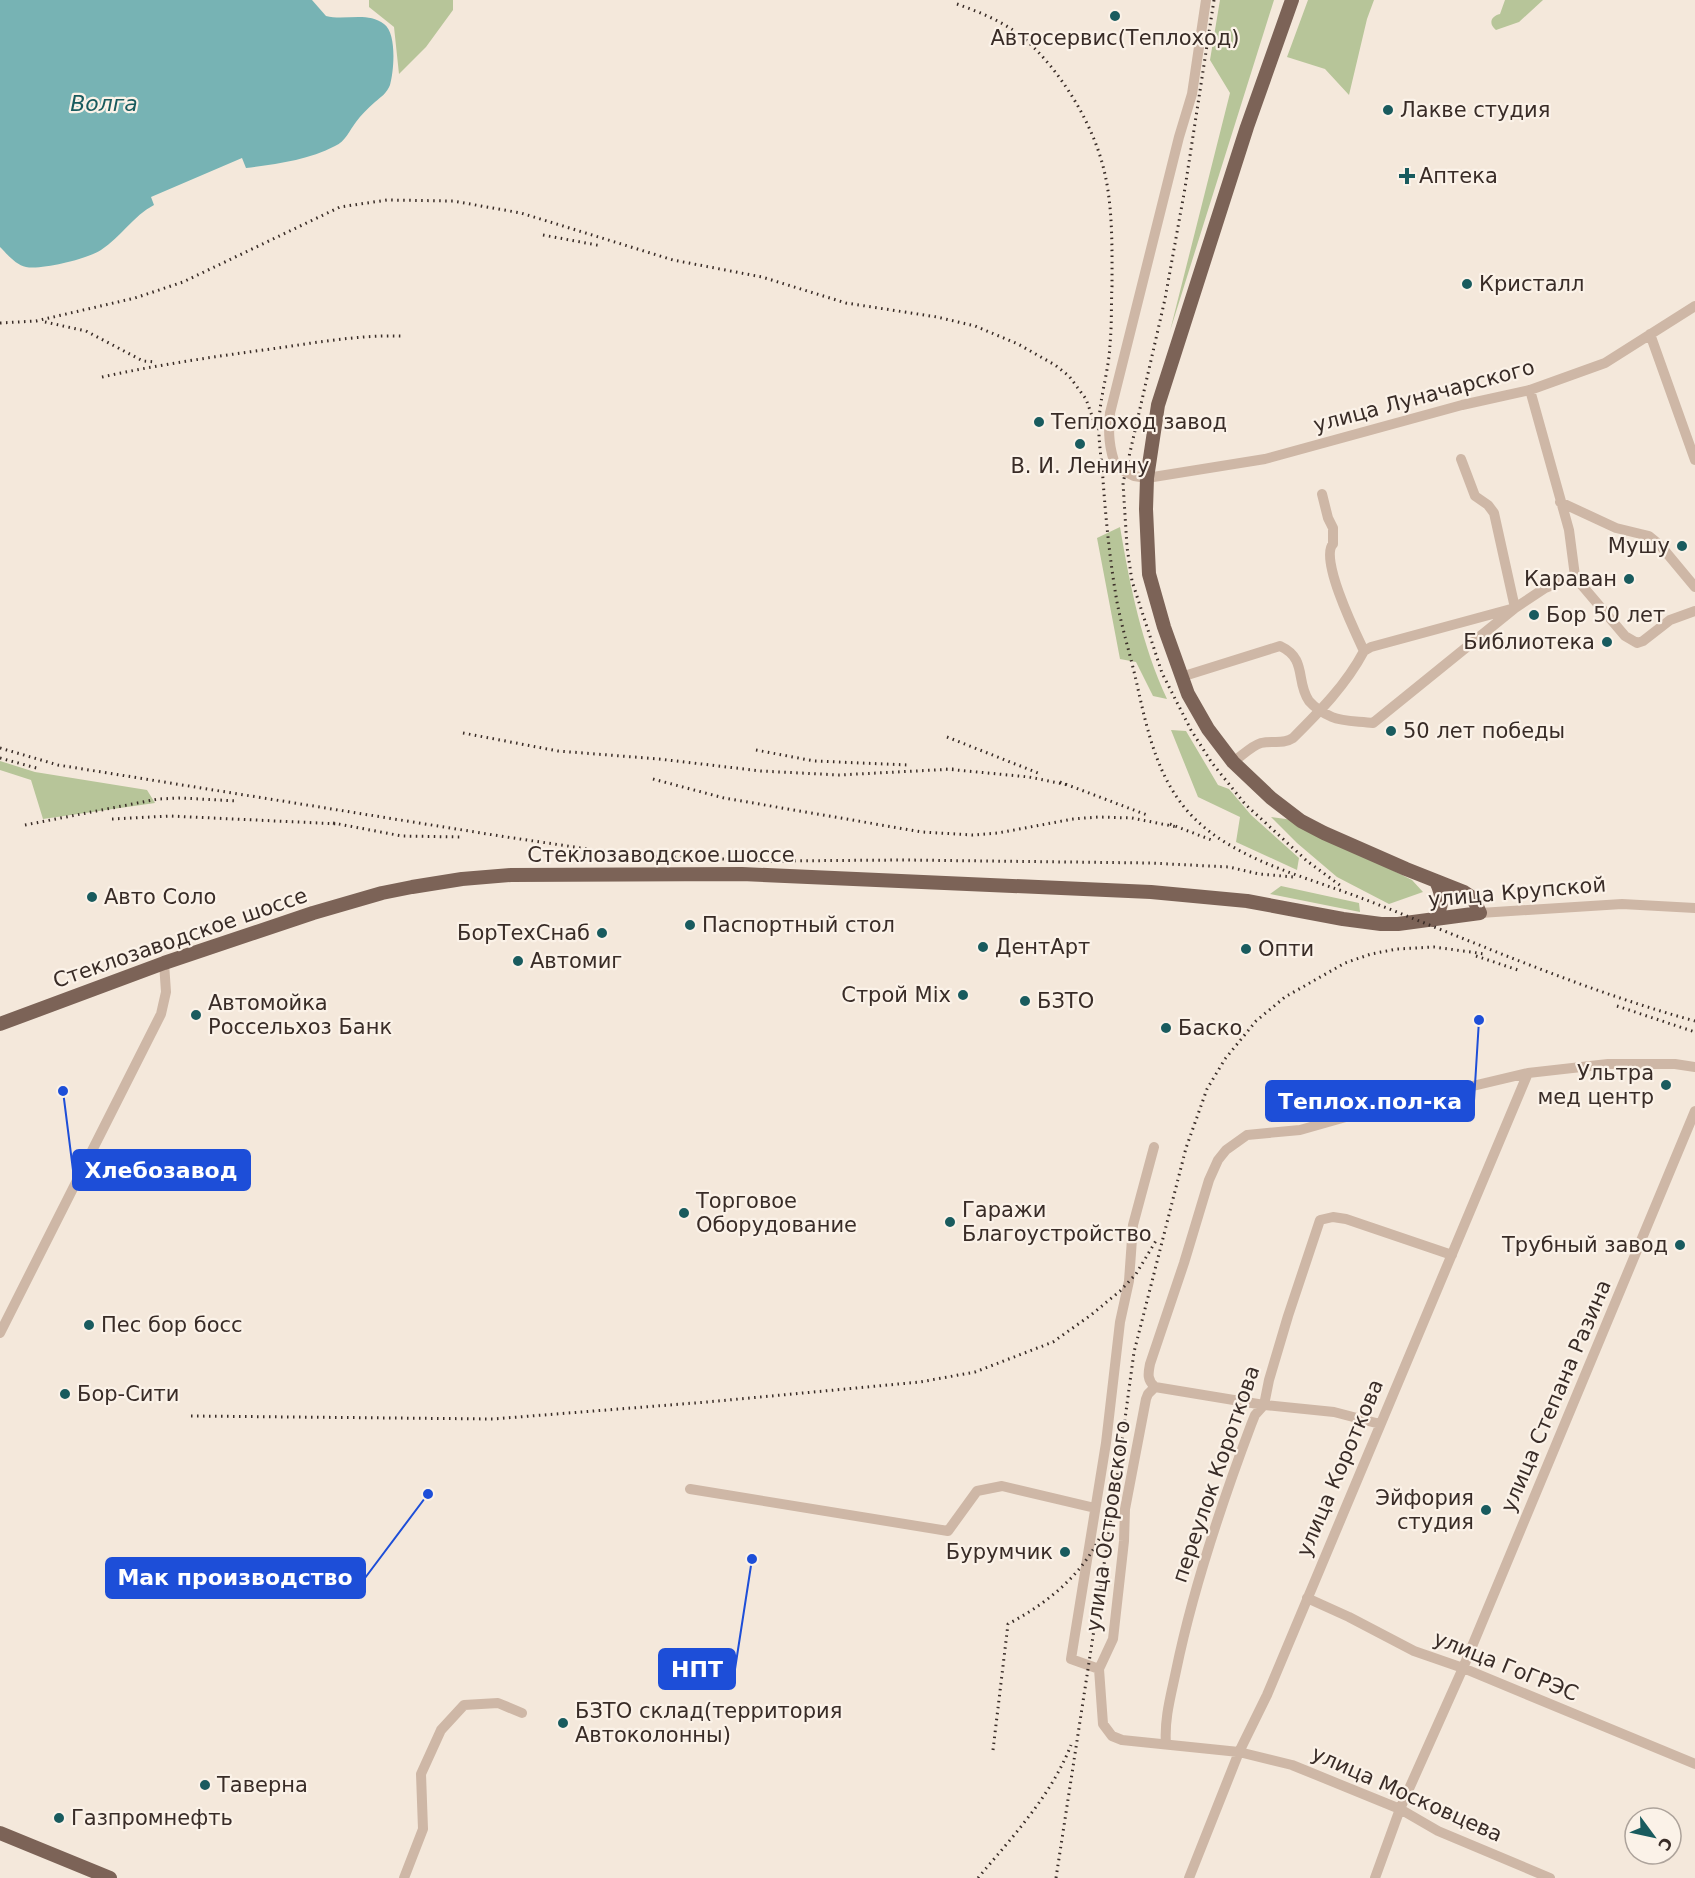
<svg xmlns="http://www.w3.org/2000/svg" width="1695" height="1878" font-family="'DejaVu Sans',sans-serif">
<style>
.green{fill:#b7c599}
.water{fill:#77b3b4}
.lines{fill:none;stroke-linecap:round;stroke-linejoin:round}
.minor{stroke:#ceb7a6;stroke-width:10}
.major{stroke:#7c6357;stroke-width:14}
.rail{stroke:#392c27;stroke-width:3;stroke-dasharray:1.5 4.5;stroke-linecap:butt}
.poi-dot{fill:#195b5e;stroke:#fbf2e8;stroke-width:2}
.labels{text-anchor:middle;stroke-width:4.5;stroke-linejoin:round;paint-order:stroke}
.poi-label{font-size:21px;fill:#392c27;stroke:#fbf2e8;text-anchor:start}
.street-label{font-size:21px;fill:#392c27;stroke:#fbf2e8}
.water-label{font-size:22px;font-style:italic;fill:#195b5e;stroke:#fbf2e8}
.leader{fill:none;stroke:#1d4ed8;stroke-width:2}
.callout-dot{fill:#1d4ed8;stroke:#fbf2e8;stroke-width:2}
.callout{fill:#1d4ed8;stroke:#1d4ed8;stroke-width:2}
.callout-label{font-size:22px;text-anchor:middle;font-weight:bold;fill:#fff}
</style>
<rect width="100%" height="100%" fill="#f4e8db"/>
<path class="green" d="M369 0H453V10L426 47 399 74 394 27 369 7Z
M1220 0H1274L1170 331 1230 93 1210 60Z
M1308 0H1374L1367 19 1349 95 1325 69 1287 57Z
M1505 0H1543L1519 22 1496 30C1488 24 1491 16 1500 14Z
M1120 527C1130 586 1142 645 1167 699L1153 696 1136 662 1120 659 1097 538Z
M1171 730 1186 731 1218 785 1229 789 1251 815 1299 858 1297 870 1236 842 1240 817 1198 797Z
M0 761 35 772 147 790 155 803 43 819 31 780 0 770Z
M1271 817 1293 820 1412 880 1423 892 1389 904 1337 877 1297 843Z
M1281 886 1359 903 1360 912 1270 894Z"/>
<path class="water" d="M0 0H312L326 16C345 21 367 11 384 24 397 33 394 71 390 85 387 93 381 97 375 102 368 108 361 115 356 122 349 131 346 141 335 146 308 160 277 164 246 168L242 158 151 197 154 205C133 216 121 237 101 250 87 259 42 270 26 267 16 265 7 254 0 247Z"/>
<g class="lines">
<path class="minor" d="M1206 0 1192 94 1179 137 1110 413C1108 433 1109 448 1116 467L1134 476 1147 478 1265 459 1462 405 1530 390 1605 363 1695 306
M1650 334 1695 460
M1530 390 1569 530 1575 576 1580 583 1625 636 1637 643 1643 641 1670 620 1695 611
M1461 459 1475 496 1488 505 1494 513 1515 608
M1322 494 1328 518 1333 528V544C1319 558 1356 634 1364 651
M1560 502 1616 528 1649 536 1660 545 1695 587
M1364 651 1371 647 1511 609
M1181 677 1280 646C1308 659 1295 681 1309 701 1315 708 1323 713 1332 717 1343 722 1360 721 1373 723L1515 608 1545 588 1575 576
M1233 762C1242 756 1251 746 1261 743 1273 740 1282 745 1293 738 1320 711 1346 685 1364 651
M1480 913 1622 904 1695 908
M0 1333 161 1014 166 992 164 963
M1155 1387 1148 1394 1146 1399 1125 1509 1124 1541 1113 1639 1099 1669 1103 1724 1112 1736 1122 1740 1239 1752 1292 1765 1400 1809 1438 1831 1550 1878
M1155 1387C1147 1380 1148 1374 1150 1364L1184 1263 1209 1180 1218 1160 1226 1150 1247 1135 1300 1130 1367 1111 1528 1073 1608 1064H1675L1695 1067
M1155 1387 1264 1405 1334 1412 1380 1424
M690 1489 948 1531 977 1491 1002 1486 1095 1508
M1307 1598 1349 1617 1414 1651 1463 1668 1695 1764
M1099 1669 1071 1659 1106 1443 1120 1322 1129 1281 1133 1225 1154 1147
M1166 1744C1164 1719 1171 1695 1176 1671 1193 1588 1221 1505 1251 1425L1255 1415 1264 1405 1269 1380 1288 1316 1320 1220 1333 1217 1346 1219 1452 1255
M404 1878 423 1829 421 1774 441 1730 464 1705 498 1703 522 1713
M1189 1878 1239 1752 1267 1695 1528 1073
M1375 1878 1400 1809 1463 1668 1695 1111"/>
<path class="major" d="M1433 920C1444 906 1443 896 1436 881
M0 1024 164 963 313 913 382 893 412 887 462 879 511 875 742 874 1151 892 1247 901 1343 919 1381 924H1398L1480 913 1473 898 1464 892 1406 869 1324 833 1301 821 1271 798 1233 762 1208 729 1188 694 1164 627 1149 574 1146 509 1147 478 1158 405 1247 127 1292 0
M0 1833 110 1878"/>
<path class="rail" d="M1214 0 1185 188 1165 299 1123 483 1127 547 1132 581 1162 673 1191 730 1212 763 1245 804 1307 861 1341 886
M957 4C982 13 1007 23 1027 41 1062 73 1093 124 1104 170 1113 207 1112 248 1112 286 1111 305 1112 324 1110 344 1109 370 1100 396 1099 422 1098 441 1102 461 1103 480 1106 521 1110 562 1117 602 1122 628 1130 654 1136 680 1147 729 1157 781 1194 818 1235 859 1302 876 1356 896 1468 939 1578 989 1695 1021
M543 235 602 246
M45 322 86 331 143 361 156 362
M0 323 36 321 135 298 183 282 340 207 387 200 453 201 521 213 673 260 762 277 846 303 937 317 975 326 1018 344 1055 365 1069 376 1086 399 1097 430
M102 377C161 364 219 356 278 348 319 342 360 335 401 336
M463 733 558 751 659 759 761 771 839 775 954 769
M947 737 1038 773
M0 748 58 765 500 836 629 855 769 861 905 860 1150 863 1229 867 1259 874 1294 877
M756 750 814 761 908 765
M0 758 40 769
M946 769 1029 777 1068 785
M653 779 724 798 922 832 973 835 998 833 1073 819 1098 817 1132 818 1177 827
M1060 782 1147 815
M112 819 170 816 340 824
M333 823 402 836 461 837
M1170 824 1214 841
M25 825 158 799 181 798 238 801
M1476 956 1521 971
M1617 1006 1695 1032
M191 1416 493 1419 707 1402 920 1382 975 1372 1053 1342 1091 1315 1120 1291 1136 1274 1157 1239
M993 1750 1008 1624C1050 1602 1087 1571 1105 1526
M978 1878C1013 1836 1051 1796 1071 1745
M1056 1878 1116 1486 1134 1352 1186 1148 1207 1089 1225 1059 1256 1021 1285 997 1345 963 1371 954 1397 949 1434 947 1485 954"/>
</g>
<g class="poi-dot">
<circle cx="1115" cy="16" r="6"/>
<circle cx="1388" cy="110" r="6"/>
<path d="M1404 167h6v6h6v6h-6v6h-6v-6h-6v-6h6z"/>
<circle cx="1467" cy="284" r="6"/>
<circle cx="1039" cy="422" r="6"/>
<circle cx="1080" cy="444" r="6"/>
<circle cx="1682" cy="546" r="6"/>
<circle cx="1629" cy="579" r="6"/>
<circle cx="1534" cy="615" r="6"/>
<circle cx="1607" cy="642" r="6"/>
<circle cx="1391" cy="731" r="6"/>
<circle cx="92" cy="897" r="6"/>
<circle cx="690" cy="925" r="6"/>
<circle cx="602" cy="933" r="6"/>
<circle cx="983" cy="947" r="6"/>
<circle cx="1246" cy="949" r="6"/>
<circle cx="518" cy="961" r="6"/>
<circle cx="963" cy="995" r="6"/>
<circle cx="1025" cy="1001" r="6"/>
<circle cx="196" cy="1015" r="6"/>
<circle cx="1166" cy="1028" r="6"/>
<circle cx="1666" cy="1085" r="6"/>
<circle cx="684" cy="1213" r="6"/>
<circle cx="950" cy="1222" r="6"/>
<circle cx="1680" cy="1245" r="6"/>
<circle cx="89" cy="1325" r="6"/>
<circle cx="65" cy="1394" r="6"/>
<circle cx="1486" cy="1510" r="6"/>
<circle cx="1065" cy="1552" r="6"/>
<circle cx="563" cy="1723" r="6"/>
<circle cx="205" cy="1785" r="6"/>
<circle cx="59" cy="1818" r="6"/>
</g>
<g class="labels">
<g class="poi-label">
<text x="1115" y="45" text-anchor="middle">Автосервис(Теплоход)</text>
<text x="1400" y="117">Лакве студия</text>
<text x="1419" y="183">Аптека</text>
<text x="1479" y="291">Кристалл</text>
<text x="1051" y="429">Теплоход завод</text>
<text x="1080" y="473" text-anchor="middle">В. И. Ленину</text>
<text x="1670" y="553" text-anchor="end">Мушу</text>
<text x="1617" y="586" text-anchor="end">Караван</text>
<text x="1546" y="622">Бор 50 лет</text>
<text x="1595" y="649" text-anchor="end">Библиотека</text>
<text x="1403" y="738">50 лет победы</text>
<text x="104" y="904">Авто Соло</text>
<text x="702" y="932">Паспортный стол</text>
<text x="590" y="940" text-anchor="end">БорТехСнаб</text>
<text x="995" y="954">ДентАрт</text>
<text x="1258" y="956">Опти</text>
<text x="530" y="968">Автомиг</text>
<text x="951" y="1002" text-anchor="end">Строй Mix</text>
<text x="1037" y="1008">БЗТО</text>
<text x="208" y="1010">Автомойка<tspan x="208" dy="24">Россельхоз Банк</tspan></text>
<text x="1178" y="1035">Баско</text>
<text x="1654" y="1080" text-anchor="end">Ультра<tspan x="1654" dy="24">мед центр</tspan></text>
<text x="696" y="1208">Торговое<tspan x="696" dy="24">Оборудование</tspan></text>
<text x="962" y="1217">Гаражи<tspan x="962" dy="24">Благоустройство</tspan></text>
<text x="1668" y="1252" text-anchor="end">Трубный завод</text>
<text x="101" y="1332">Пес бор босс</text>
<text x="77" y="1401">Бор-Сити</text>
<text x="1474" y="1505" text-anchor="end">Эйфория<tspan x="1474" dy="24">студия</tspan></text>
<text x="1053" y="1559" text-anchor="end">Бурумчик</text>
<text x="575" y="1718">БЗТО склад(территория<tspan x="575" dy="24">Автоколонны)</tspan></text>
<text x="217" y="1792">Таверна</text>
<text x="71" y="1825">Газпромнефть</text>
</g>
<g class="street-label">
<text transform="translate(1424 396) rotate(-15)" y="7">улица Луначарского</text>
<text x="661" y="862">Стеклозаводское шоссе</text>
<text transform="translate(1517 892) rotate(-5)" y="7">улица Крупской</text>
<text transform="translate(180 938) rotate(-19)" y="7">Стеклозаводское шоссе</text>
<text transform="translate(1556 1396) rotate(-67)" y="7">улица Степана Разина</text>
<text transform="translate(1340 1468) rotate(-67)" y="7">улица Короткова</text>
<text transform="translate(1216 1474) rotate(-71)" y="7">переулок Короткова</text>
<text transform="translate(1108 1526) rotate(-82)" y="7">улица Островского</text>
<text transform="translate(1506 1666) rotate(22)" y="7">улица ГоГРЭС</text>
<text transform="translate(1407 1794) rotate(24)" y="7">улица Московцева</text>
</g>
<g class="water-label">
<text x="104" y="111">Волга</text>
</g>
</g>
<path class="leader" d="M1479 1020L1474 1101M63 1091L73 1170M428 1494L365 1578M752 1559L735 1669"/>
<g class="callout-dot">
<circle cx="1479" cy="1020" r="6"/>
<circle cx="63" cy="1091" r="6"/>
<circle cx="428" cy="1494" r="6"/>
<circle cx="752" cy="1559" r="6"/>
</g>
<g class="callout">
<rect x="1266" y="1081" width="208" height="40" rx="6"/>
<rect x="73" y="1150" width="177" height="40" rx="6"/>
<rect x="106" y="1558" width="259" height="40" rx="6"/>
<rect x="659" y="1649" width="76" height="40" rx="6"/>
</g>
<g class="callout-label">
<text x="1370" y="1109">Теплох.пол-ка</text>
<text x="161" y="1178">Хлебозавод</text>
<text x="235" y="1585">Мак производство</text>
<text x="697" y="1677">НПТ</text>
</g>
<g transform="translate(1653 1836) rotate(123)"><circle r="28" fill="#fbf2e8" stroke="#ada39b" stroke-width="1.5"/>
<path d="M0-4.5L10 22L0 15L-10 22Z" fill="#195b5e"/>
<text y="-9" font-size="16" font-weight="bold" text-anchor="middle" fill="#392c27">С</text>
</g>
</svg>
